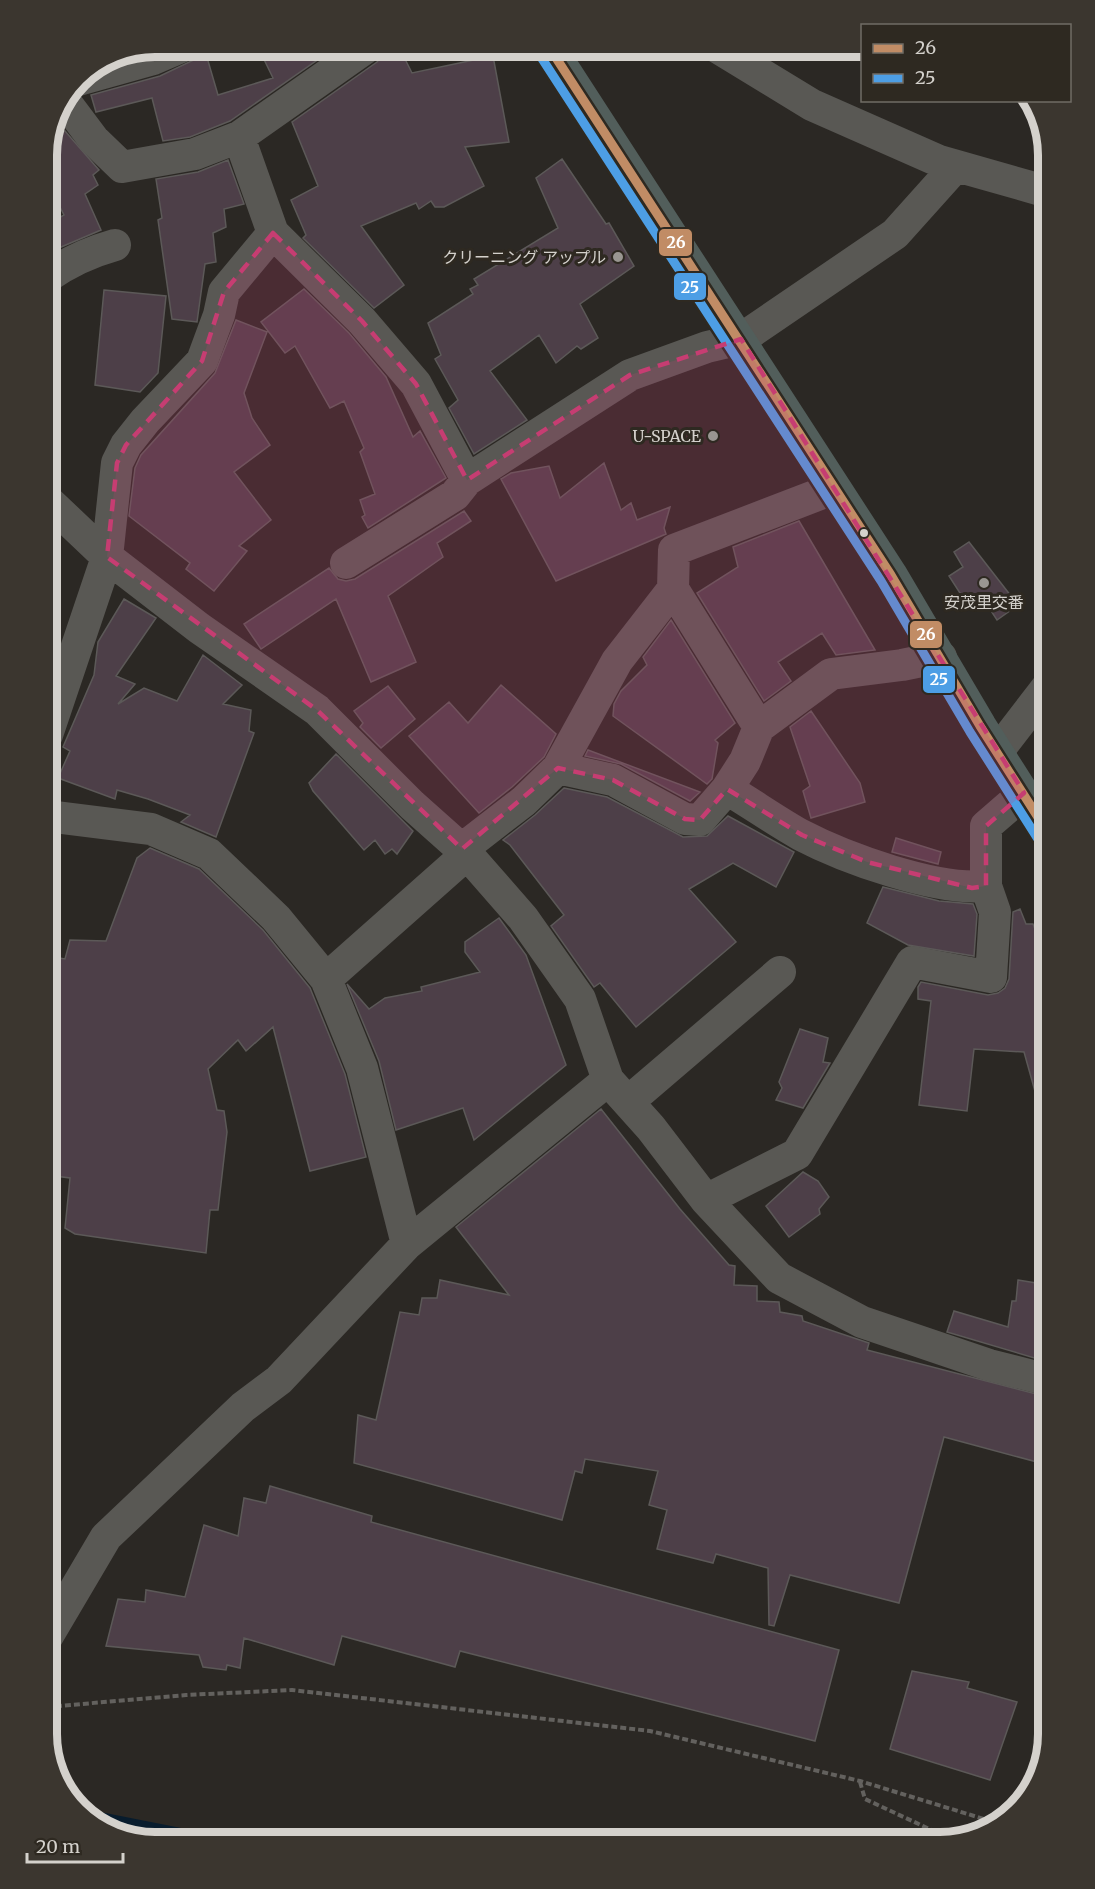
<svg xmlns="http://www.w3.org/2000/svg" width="1095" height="1889" font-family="Merriweather,'Noto Sans JP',serif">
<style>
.water{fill:#081c2d}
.building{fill:#4d3f48;stroke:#5c5958;stroke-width:1.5}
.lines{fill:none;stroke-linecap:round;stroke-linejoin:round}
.path{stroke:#63615e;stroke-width:4;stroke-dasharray:6 3;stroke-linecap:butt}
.minor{stroke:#595854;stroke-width:32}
.trunk{stroke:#525e5b;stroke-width:33}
.bus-1-casing{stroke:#2e2921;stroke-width:14}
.bus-2-casing{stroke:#2e2921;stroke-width:14}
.bus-1{stroke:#c18c65;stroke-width:9}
.bus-2{stroke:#4d9ee5;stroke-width:9}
.marked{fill:#c63d72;fill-opacity:0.2;stroke:#c63d72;stroke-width:4.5;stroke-dasharray:12 8;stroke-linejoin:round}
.poi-dot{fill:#999691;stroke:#2e2921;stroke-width:2}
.bus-dot{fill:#d4d1cc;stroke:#2e2921;stroke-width:2}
.labels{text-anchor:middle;stroke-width:6;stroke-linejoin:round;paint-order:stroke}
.poi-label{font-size:16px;fill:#d4d1cc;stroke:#2e2921;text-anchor:end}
.rim{fill:none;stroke:#d4d1cc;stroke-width:8}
.line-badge{stroke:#2e2921;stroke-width:2}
.badge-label{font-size:16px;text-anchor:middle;font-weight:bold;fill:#fff}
</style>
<rect width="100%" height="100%" fill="#2b2824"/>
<path class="water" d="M80 1808 252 1842H148L94 1824Z"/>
<path class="building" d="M258 47H336L230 121 190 137 163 141 152 98 96 112 91 95 160 76 206 54 218 95 273 78Z
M385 47H399L412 73 493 56 509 142 465 147 484 186 444 207H435L431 201 419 209 416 203 361 226 404 285 374 308 303 238 306 235 291 200 318 186 292 122 377 62 383 55Z
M65 131 99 170 93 175 98 185 85 194 101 230 47 253V225L64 215 47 182V148L51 138Z
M562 159 606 224 609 223 634 266 580 304 598 338 581 349 577 346 556 363 539 335 490 371 527 420 474 454 449 408 458 400 435 359 441 355 428 323 473 294 470 289 478 285 474 279 558 228 536 178Z
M228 160 244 204 224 209 226 227 213 233 216 262 205 264 197 322 172 319 158 220 162 218 156 179 198 172Z
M304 289 349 333 386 377 413 437 420 431 446 478 368 528 362 517 365 515 360 500 375 494 360 452 364 448 344 401 330 408 295 346 285 353 261 322Z
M104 290 166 296 158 373 140 392 95 385Z
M236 320 267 332 244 393 252 418 270 445 234 472 271 520 239 546 247 551 214 591 186 569 190 563 129 516 135 468 141 455 215 373Z
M604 463 621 510 631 503 637 520 670 507 664 528 666 534 556 581 501 479 511 473 549 466 560 498Z
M464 511 471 521 437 543 443 557 388 596 416 662 371 682 336 599 261 649 244 624 329 568 338 579 346 581 355 579Z
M799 521 875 650 836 655 822 633 778 662 791 681 764 701 697 593 738 567 733 547Z
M969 542 1018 605 997 620 982 597 967 604 949 576 963 567 954 552Z
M124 599 156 618 116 676 135 684 118 704 144 688 177 701 203 655 242 685 223 704 251 710 249 731 254 733 216 837 181 822 190 815 148 799 117 790 115 799 58 778 70 751 63 747 94 675 98 642Z
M671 620 735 723 715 740 718 743 712 779 707 784 613 716 614 704 621 691 647 665 643 657Z
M501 685 556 734 544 757 512 787 479 813 409 736 449 702 468 723Z
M388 686 415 719 381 748 360 727 363 723 354 711Z
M811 711 860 783 865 802 811 818 803 791 810 786 790 727Z
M588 750 700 792 690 801 621 764 585 756Z
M336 754 413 831 397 854 392 849 385 854 375 840 364 850 313 791 309 783Z
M564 788 607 797 683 837 707 836 728 816 794 852 776 887 733 863 689 889 736 942 636 1027 600 983 594 987 551 926 564 915 510 845 503 840 535 815Z
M896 838 941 852 938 864 892 852Z
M150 848 199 869 263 930 310 988 345 1074 366 1157 310 1171 273 1027 246 1051 238 1040 208 1069 217 1110 224 1111 227 1132 218 1210H210L206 1253 75 1234 65 1228 70 1178 47 1175V956L65 959 70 940 106 941 137 858Z
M883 887 939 901 973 904 977 914 974 956 908 945 867 923Z
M1020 909 1026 924H1033L1048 963V1112L1041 1113 1024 1052 974 1049 967 1111 919 1105 931 1001 918 999V987L921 982 988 995 998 993 1005 988 1009 979 1013 912Z
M499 918 526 955 566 1065 474 1140 463 1108 396 1130 379 1061 347 984 369 1009 385 998 422 991 421 987 480 972 465 952V942Z
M800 1029 828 1038 823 1062 830 1063 803 1108 776 1100 782 1088 779 1082Z
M601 1109 680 1209 729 1265 735 1266 734 1285 757 1286V1301L779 1302 780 1312 802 1316 803 1321 869 1343 867 1350 1048 1397V1465L944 1437 899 1603 790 1575 774 1626 769 1625 768 1568 716 1554 713 1563 657 1549 667 1510 649 1505 658 1471 585 1459 582 1473 575 1471 562 1520 354 1463 358 1415 376 1420 400 1312 419 1315 422 1298H437L440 1280 509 1295 456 1227Z
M803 1172 818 1181 829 1197 819 1209 820 1214 789 1237 766 1206Z
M1018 1280 1048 1285V1362L947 1332 954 1311 1008 1327 1012 1301H1016Z
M270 1486 372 1516 371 1522 839 1650 815 1741 460 1651 455 1667 342 1636 334 1665 244 1638 240 1668 227 1665 226 1670 203 1667 199 1655 106 1646 118 1599 145 1602 146 1590 185 1597 204 1525 238 1536 244 1498 266 1503Z
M912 1671 969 1682 967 1688 1017 1702 990 1780 890 1749Z"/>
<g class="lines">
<path class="path" d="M47 1707 186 1695 292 1690 650 1731 860 1781 997 1823
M860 1782 865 1799 953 1840"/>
<path class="minor" d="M717 47 812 105 939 161 1048 192
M78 80 153 59 181 47
M67 104 94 140 122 167 195 154 239 137 367 47
M239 137 273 233 362 321 416 384 467 480
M47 277C68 262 90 252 115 245
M47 500 107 557 199 628 317 710 412 805 467 854 523 918 580 999 608 1080 651 1128 706 1200 779 1278 862 1322 989 1365 1048 1380
M346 563 455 495 467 480 630 375 707 347 741 339 895 234 956 166
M759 727 673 589 674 550 833 489
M47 735 107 557 117 463 126 445 145 421 202 361 219 315 224 292 273 233
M998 751 1048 686
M558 768 613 780 685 819 700 820 727 789 745 761 759 727 831 674 902 665 941 657
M727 789C752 804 776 821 801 835 845 858 936 891 986 886
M47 816 151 829 209 854 276 918 326 979 362 1068 407 1244
M462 849 524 801 558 768 617 661 673 589
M326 979 467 854
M628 1102 780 972
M706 1200 797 1154 912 962 991 977 995 912 986 886V826L1024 793
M47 1637 106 1537 243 1407 279 1380 407 1244 608 1080"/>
<path class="trunk" d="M549 47 891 575 980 726 1048 833"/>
<defs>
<path id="bus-1" d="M549 47 891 575 980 726 1048 833"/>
<path id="bus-2" d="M539 54 881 581 970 732 1038 839"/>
</defs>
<use href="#bus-1" class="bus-1-casing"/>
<use href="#bus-2" class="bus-2-casing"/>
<use href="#bus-1" class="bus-1"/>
<use href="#bus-2" class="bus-2"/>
</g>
<path class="marked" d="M273 233 362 321 416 384 467 480 630 375 741 339 1024 793 986 826V886L972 888 867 862 802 835 727 789 700 820 685 819 613 780 558 768 462 849 317 710 107 557 117 463 126 445 202 361 224 292Z"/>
<g class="poi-dot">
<circle cx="618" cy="257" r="6"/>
<circle cx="713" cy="436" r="6"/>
<circle cx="984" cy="583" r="6"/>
</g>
<circle class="bus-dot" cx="864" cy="533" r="5"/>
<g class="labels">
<g class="poi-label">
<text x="606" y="263">クリーニング アップル</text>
<text x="701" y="442">U-SPACE</text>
<text x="984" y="608" text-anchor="middle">安茂里交番</text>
</g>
</g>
<path d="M0 0H1095V1889H0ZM155 57H940A98 98 0 0 1 1038 155V1734A98 98 0 0 1 940 1832H155A98 98 0 0 1 57 1734V155A98 98 0 0 1 155 57Z" fill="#3b362f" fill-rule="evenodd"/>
<path class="rim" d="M155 57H940A98 98 0 0 1 1038 155V1734A98 98 0 0 1 940 1832H155A98 98 0 0 1 57 1734V155A98 98 0 0 1 155 57Z"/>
<g class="line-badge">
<rect x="658" y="228" width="35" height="29" rx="6" fill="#c18c65"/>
<rect x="673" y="272" width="34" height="29" rx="6" fill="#4d9ee5"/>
<rect x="909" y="620" width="34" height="29" rx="6" fill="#c18c65"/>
<rect x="922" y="665" width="34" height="29" rx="6" fill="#4d9ee5"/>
</g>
<g class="badge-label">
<text x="676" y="248">26</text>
<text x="690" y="293">25</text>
<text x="926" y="640">26</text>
<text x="939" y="685">25</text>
</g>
<rect x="861" y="24" width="210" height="78" fill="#2e2921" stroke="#706c65" stroke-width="1.5"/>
<rect x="873" y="44" width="30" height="9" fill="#c18c65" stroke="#706c65" stroke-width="1.5"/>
<text x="915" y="54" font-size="18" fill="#d4d1cc">26</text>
<rect x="873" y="74" width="30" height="9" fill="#4d9ee5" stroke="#706c65" stroke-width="1.5"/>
<text x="915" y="84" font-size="18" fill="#d4d1cc">25</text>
<path d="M27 1853v9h96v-9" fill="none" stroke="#d4d1cc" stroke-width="3"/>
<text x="36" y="1853" font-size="18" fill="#d4d1cc" stroke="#2e2921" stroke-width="4.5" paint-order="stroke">20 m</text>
</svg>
